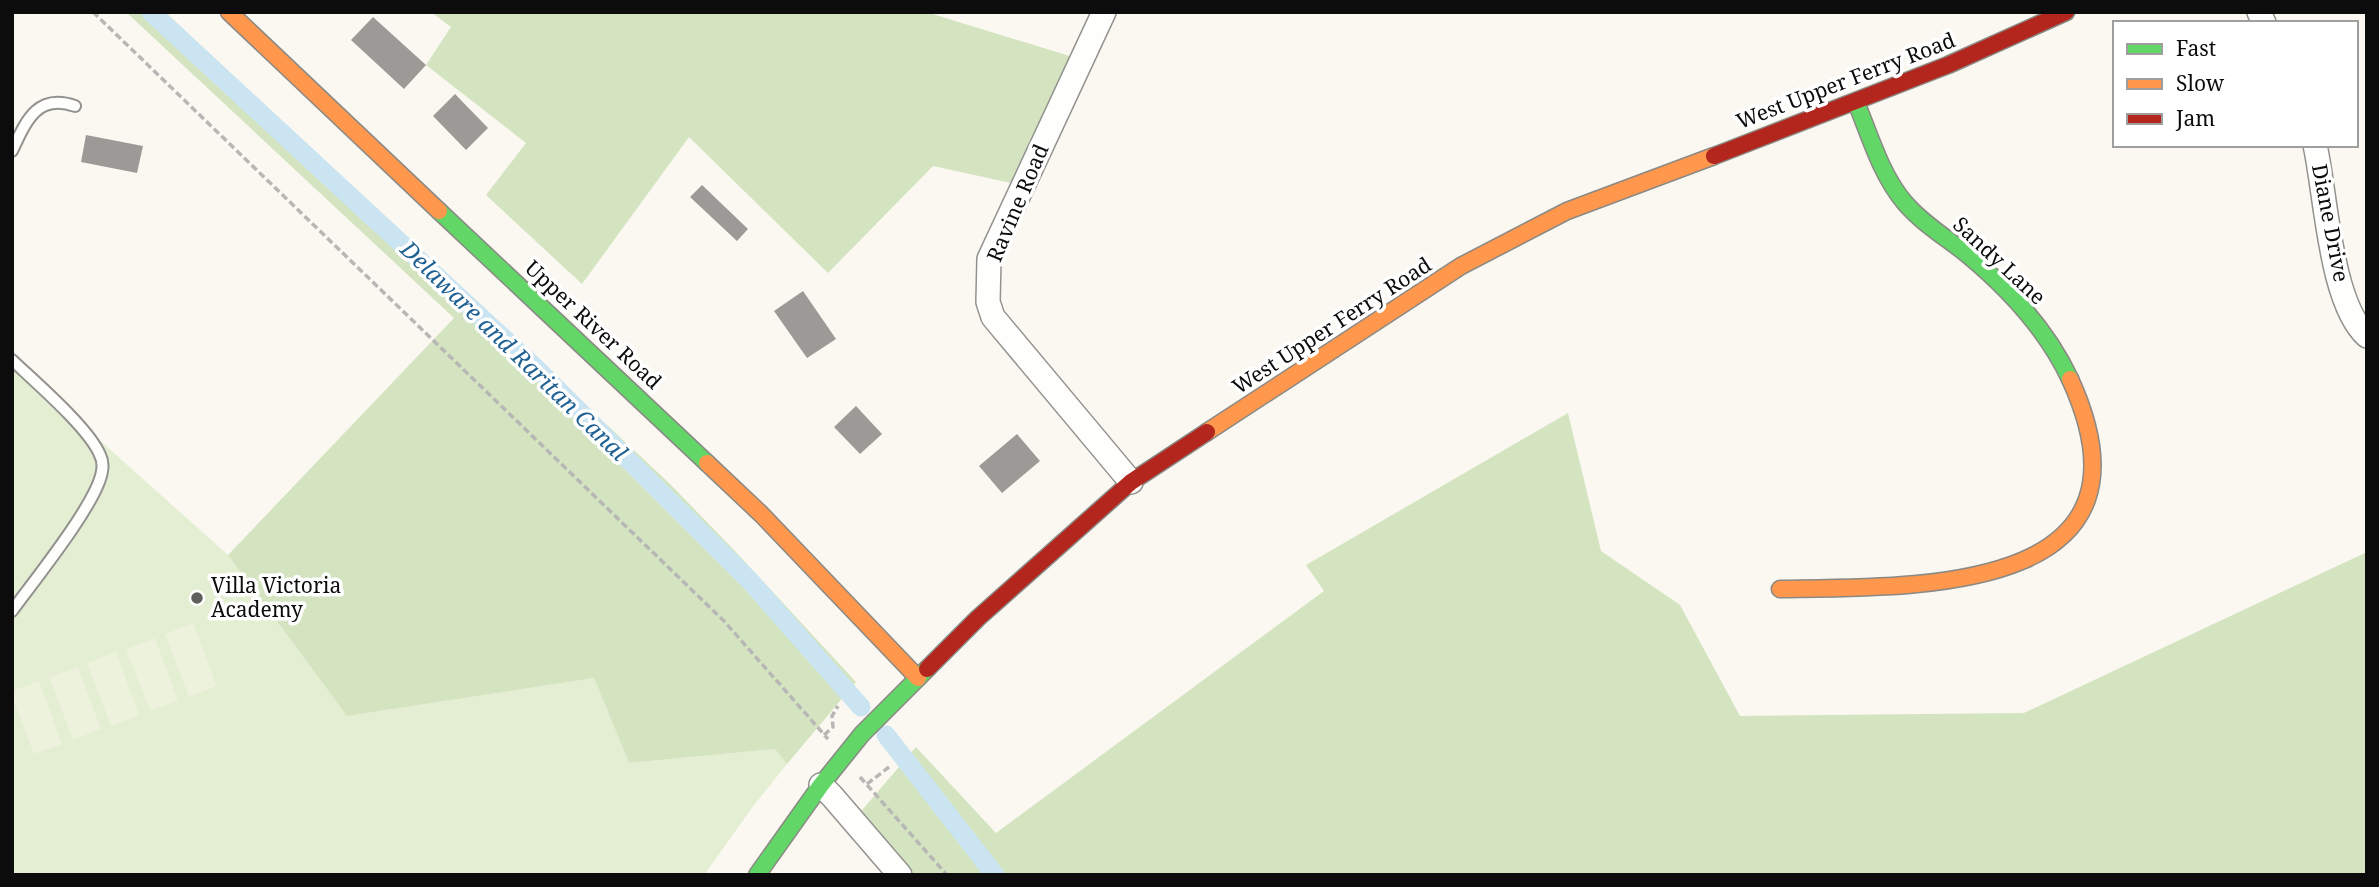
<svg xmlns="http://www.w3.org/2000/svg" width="2379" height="887" font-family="'Noto Serif',serif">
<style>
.green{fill:#e3eed2}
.forest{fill:#d4e4c1}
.pitch{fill:#ecf2db}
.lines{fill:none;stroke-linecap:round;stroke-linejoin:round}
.canal{stroke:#cae4f1;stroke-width:19}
.building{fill:#9c9a96}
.lane-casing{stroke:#93928f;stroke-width:14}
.street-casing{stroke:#93928f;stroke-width:26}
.fast-casing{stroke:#8a8985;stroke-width:19}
.slow-casing{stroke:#8a8985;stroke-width:19}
.jam-casing{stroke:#8a8985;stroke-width:19}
.path{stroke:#b7b7b5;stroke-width:3.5;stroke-dasharray:7 3.5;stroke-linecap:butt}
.lane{stroke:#fefefd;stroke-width:10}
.street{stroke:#fefefd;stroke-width:23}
.fast{stroke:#63d668;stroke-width:16}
.slow{stroke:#ff974d;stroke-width:16}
.jam{stroke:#b3261e;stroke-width:16}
.poi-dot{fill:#5f5f5c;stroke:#fff;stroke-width:2.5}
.labels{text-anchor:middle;stroke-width:7;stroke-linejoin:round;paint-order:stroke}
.street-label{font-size:21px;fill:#0c0c0c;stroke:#fff}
.poi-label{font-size:21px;fill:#0c0c0c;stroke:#fff;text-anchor:start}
.water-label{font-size:23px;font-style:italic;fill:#206193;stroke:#fff}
</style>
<rect width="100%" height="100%" fill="#faf8f0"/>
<path class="green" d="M12 362 228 555 347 716 594 678 629 763 775 749 787 764 754 805 704 875H12Z"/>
<path class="forest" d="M126 12H165L669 483 734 550 856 682 787 764 775 749 629 763 594 678 347 716 228 555 454 318Z
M431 12H926L1076 58 1011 183 933 166 828 273 689 137 582 284 486 195 526 143 426 65 451 27Z
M1568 413 1601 551 1680 605 1740 716 2024 713 2367 552V875H887L845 830 916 747 996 833 1324 591 1306 565Z"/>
<path class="pitch" d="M193 623 217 686 189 697 165 634Z
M155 638 178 701 150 711 126 649Z
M116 652 139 715 111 726 87 663Z
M78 667 101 729 73 740 49 677Z
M39 681 62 744 34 754 12 697V691Z"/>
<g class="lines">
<path class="canal" d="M151 12 539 371 750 581 861 707
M886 735 995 875"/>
</g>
<path class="building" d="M373 17 426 65 404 89 351 40Z
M455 94 488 128 466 150 433 116Z
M86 135 143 146 137 173 81 162Z
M702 185 748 229 737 241 690 197Z
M803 291 836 339 807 358 774 311Z
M856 406 882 434 860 454 834 427Z
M1017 434 1040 461 1002 493 979 466Z"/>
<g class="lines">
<defs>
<path id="lane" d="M12 151C26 121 37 93 75 106
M12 360C34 381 89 428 100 455 102 459 103 466 102 471 98 502 33 582 12 611"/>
<path id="street" d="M1104 12 989 259 988 302 993 317 1131 482
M2259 12 2264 23
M2315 145C2326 194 2330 303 2367 336
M821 785 832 796 900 875"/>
<path id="fast" d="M1856 102C1870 136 1881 175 1905 203 1923 224 1947 238 1968 255 2009 289 2047 330 2070 379
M439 211 707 463
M757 875 821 785 862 734 927 669"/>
<path id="slow" d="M229 12 439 211
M1207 432 1461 266 1567 211 1714 156
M707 463 761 514 918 678
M1780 589C1917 587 2169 595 2070 379"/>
<path id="jam" d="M1714 156 1948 65 2066 12
M927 669 978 618 1131 482 1207 432"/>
</defs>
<use href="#lane" class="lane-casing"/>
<use href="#street" class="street-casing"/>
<use href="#fast" class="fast-casing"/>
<use href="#slow" class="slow-casing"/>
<use href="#jam" class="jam-casing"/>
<path class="path" d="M93 12 724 621 828 739
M824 735 833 727 832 716 838 706
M860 777 947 875
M867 784 889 767"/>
<use href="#lane" class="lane"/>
<use href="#street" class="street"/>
<use href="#fast" class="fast"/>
<use href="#slow" class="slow"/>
<use href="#jam" class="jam"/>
</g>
<circle class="poi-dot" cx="197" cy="598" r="7"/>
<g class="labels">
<g class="street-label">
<text transform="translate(1846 81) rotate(-21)" y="7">West Upper Ferry Road</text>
<text transform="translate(1018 203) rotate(-67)" y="7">Ravine Road</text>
<text transform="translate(2330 223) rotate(79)" y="7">Diane Drive</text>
<text transform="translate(1999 261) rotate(43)" y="7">Sandy Lane</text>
<text transform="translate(593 325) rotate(43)" y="7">Upper River Road</text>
<text transform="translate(1332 326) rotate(-33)" y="7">West Upper Ferry Road</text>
</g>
<g class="poi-label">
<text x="211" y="593">Villa Victoria<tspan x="211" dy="24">Academy</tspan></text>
</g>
<g class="water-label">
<text transform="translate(514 351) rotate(44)" y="8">Delaware and Raritan Canal</text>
</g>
</g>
<rect width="2379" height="887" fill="none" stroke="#0c0c0c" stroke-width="28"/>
<rect x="2113" y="21" width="245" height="126" fill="#ffffff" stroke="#9e9e9e" stroke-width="2"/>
<rect x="2127" y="44" width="35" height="10" fill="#63d668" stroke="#9e9e9e" stroke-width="2"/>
<text x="2176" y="56" font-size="21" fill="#0c0c0c">Fast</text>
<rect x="2127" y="79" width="35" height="10" fill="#ff974d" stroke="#9e9e9e" stroke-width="2"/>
<text x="2176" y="91" font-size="21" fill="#0c0c0c">Slow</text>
<rect x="2127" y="114" width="35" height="10" fill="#b3261e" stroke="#9e9e9e" stroke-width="2"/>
<text x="2176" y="126" font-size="21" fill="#0c0c0c">Jam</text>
</svg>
